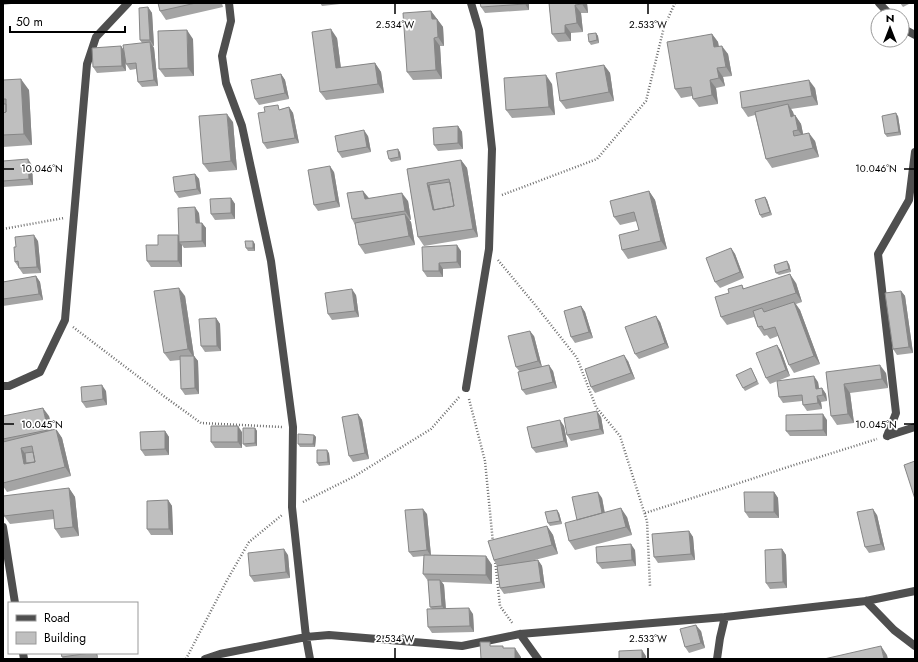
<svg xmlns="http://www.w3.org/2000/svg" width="918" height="662" font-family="Jost,sans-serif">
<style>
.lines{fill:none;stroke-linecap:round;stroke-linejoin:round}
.path{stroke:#717171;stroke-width:2.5;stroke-dasharray:1 2;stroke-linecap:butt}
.street{stroke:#4f4f4f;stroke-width:8}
.wall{fill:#a4a4a4}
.shaded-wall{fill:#868686}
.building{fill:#bfbfbf;stroke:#868686;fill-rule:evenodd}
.ticks{fill:none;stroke:#000;stroke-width:1.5}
.ticks-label{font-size:10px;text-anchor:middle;fill:#000;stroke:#fff;stroke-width:3.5;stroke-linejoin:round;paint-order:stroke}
</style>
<rect width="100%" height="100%" fill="#fff"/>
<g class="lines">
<path class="path" d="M502 195 597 159 646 101 664 27 675 3
M3 229 64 218
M498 260 536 306 577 358 596 407 620 436 647 521 650 586
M73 327 165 397 201 423 282 427
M469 399 485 461 493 543
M303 502 355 476 431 429 460 396
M645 513 724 488 791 466 877 439
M495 560 500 606 513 624
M186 659 226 582 249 542 282 515"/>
<path class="street" d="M229 3 231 21 222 56 226 83 242 126 271 261 293 427 292 507 306 637 310 659
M879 3 891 16
M902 28 915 35
M3 386H9L40 372 65 320 87 64 96 37 128 3
M466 388 489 249 492 149 479 30 471 3
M887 436 896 413 878 254 909 200 915 152
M887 436 915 427
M3 527 15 603
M866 601 894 630 915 646
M520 634 538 659
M23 653 24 659
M205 659 220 654 306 637 329 635 462 646 520 634 725 617 866 601 915 591
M717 659 720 638 725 617"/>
</g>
<path class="wall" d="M3 3H11V4L3 5Z
M158 3H222L223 7 166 20 160 11Z
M320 3H349L322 6Z
M529 3V10L485 13 481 7Z
M549 3H587L588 13H581L583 32 571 33V41L558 42 552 34Z
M900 3H911L903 7Z
M148 7 152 13 154 46H153L154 48 158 86 142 87 138 82 136 69 130 70 126 64 125 62 126 71 97 73 93 67 121 46 124 51 142 43 140 40Z
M431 11 443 27 444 46H440L442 79 413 80 407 72Z
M596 33 598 36 599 43 591 45 589 42Z
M712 34 718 42 719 47 728 54 732 76 723 77 725 86 716 88 718 104 699 107 693 99 692 96 681 98 675 89Z
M337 38 341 68 375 63 381 72 384 93 326 100 320 92Z
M193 39 194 76 165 77 159 69Z
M604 65 610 73 614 101 566 109 560 101Z
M281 74 285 80 289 99 259 105 255 99Z
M3 80 29 90 32 145 3 147Z
M552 84 555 115 512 118 506 110Z
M815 88 818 105 791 109 793 112 794 116 795 115 801 124 803 134 815 141 819 157 772 168 766 159 755 115 748 117 742 108Z
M289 107 293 113 299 143 267 149 263 143 281 109Z
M898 116 901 135 887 137 885 134Z
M233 122 237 170 209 172 203 164Z
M458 126 462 132 463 149 438 151 434 145Z
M368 136 371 152 342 158 338 152Z
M400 152 401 160 391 162 389 159Z
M461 160 467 168 478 237 424 246 418 237 407 169Z
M3 161 32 165 33 185 3 187Z
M334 172 340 207 318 211 314 205Z
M195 174 199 179 201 194 179 198 175 192Z
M363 191 369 198 408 201 411 220H409L411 222 415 245 365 254 359 245 355 225 352 219Z
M649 191 655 200 667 249 628 259 622 250 639 230 637 221 620 225 614 217Z
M765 197 767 200 772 215 762 218 760 215Z
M231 198 235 204V219L215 220 211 214Z
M199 213 200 223H202L206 228V247L184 248 182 245V267H151L147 261 158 245 178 235 179 237Z
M38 241 41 273 23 274 15 262 16 247Z
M255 244V251H248L246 248Z
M731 248 735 254 744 278 720 288 715 282Z
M461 251V268L443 269V277H427L423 271Z
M789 264 791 272 779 275 776 273Z
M36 276 40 282 43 300 3 306V282Z
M796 283 802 302 796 304 800 310 820 364 794 373 789 365 778 336 770 339 767 335 764 336 758 327 754 317 727 325 721 317 729 293 742 285 744 289Z
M901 291 905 296 913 353 897 355 893 349Z
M356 295 359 317 332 320 328 314Z
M185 296 194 356 198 361 199 394 185 395 181 389 180 360 170 361 164 353Z
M581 306 585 312 593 338 575 343 571 337Z
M216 318 220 324 221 351 205 352 201 346Z
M660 322 669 348 639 359 635 354Z
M534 336 542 367 553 371 557 388 526 395 522 390 520 372 516 367Z
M781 351 790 376 770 384 766 378Z
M628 361 635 379 595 393 591 387Z
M751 368 759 384 745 391 743 388Z
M826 372 886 373 888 388 850 393 854 423 837 425 831 416Z
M818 382 819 389 822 388 826 394 827 401 821 402 822 409 807 411 803 405 802 401 783 403 779 397Z
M106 391 107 405 86 408 82 402Z
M358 414 362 420 369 459 353 462 349 456Z
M3 416H49L52 430 56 429 62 438 71 476 7 492 3 486Z
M601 417 604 434 571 441 567 435Z
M827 420V436H790L786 431Z
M564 426 568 447 536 453 532 448Z
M255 428 257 431V446L246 447 243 444Z
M165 431 169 437V455L145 456 141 450Z
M242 432V448H215L211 442Z
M314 435 316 437 315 447H300L298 444Z
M329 453 330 465 319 466 317 463Z
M69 488 75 497 79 536 61 538 55 529 54 519 10 524 4 516Z
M774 492 778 498 779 518H749L745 512Z
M602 498 605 513 627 517 632 535 575 550 569 541 577 520Z
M168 500 172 506 173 535H151L147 529Z
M559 513 562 524 550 526 548 523Z
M427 514 431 555 486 556 492 565V584L442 582 444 585 446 609 473 614 474 632 432 633 428 627 432 609 430 607 428 581 423 574 424 556 413 557 409 552Z
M877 515 885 550 869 553 865 547Z
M547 526 553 535 558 554 527 562 538 560 542 566 545 588 504 594 500 588 497 566 494 560Z
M689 531 693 537 695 560 658 563 654 557Z
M782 549 786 555 787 588 770 589 766 583Z
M635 550 636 566 602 569 597 563Z
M288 555 290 578 254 582 250 576Z
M701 631 705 648 689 653 685 647Z
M61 653H97L98 658 92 659H64L62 657Z"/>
<path class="shaded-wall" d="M525 3H529V10L525 4Z
M582 3H587L588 13 582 4Z
M575 5 581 13 583 32 577 23Z
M148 7 152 13 154 46 150 40Z
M431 11 443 27 444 46 438 37 432 19Z
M565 25 571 33V41L565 33Z
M331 29 337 38 342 77 336 68Z
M187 30 193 39 194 76 188 68Z
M596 33 598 36 599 43 597 40Z
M712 34 718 42 720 56 714 47Z
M434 38 440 46 442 79 436 70Z
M150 42 154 48 158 86 154 80Z
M121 46 125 52 126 71 122 66Z
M722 46 728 54 732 76 726 67Z
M375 63 381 72 384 93 378 84Z
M604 65 610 73 614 101 609 92Z
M717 68 723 77 725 86 719 78Z
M281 74 285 80 289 99 285 93Z
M546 75 552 84 555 115 549 107Z
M21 79 29 90 32 145 24 134Z
M710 80 716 88 718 104 712 95Z
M809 80 815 88 818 105 812 96Z
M788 104 793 112 797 125 791 117Z
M289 107 293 113 299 143 295 138Z
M896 113 898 116 901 135 899 132Z
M227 114 233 122 237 170 231 161Z
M795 115 801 124 804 138 798 130Z
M458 126 462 132 463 149 458 143Z
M364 130 368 136 371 152 367 147Z
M809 133 815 141 819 157 813 148Z
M398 149 400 152 401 160 399 157Z
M28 159 32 165 33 185 29 179Z
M461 160 467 168 478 237 473 229Z
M330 166 334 172 340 207 336 201Z
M195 174 199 179 201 194 197 189Z
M427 183 433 191 438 212 433 210Z
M363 191 369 199H365Z
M649 191 655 200 667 249 661 241Z
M402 193 408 201 411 220 405 211Z
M765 197 767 200 772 215 770 212Z
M231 198 235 204V219L231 213Z
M195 207 199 213 200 229 196 223Z
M405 214 411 222 415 245 409 236Z
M202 223 206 228V247L202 241Z
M34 235 38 241 41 273 37 267Z
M178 235 182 241 179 242 182 245V267L178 261Z
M253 241 255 244V251L253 248Z
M457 245 461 251V268L457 262Z
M731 248 735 254 744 278 740 272Z
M787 261 789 264 791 272 789 269Z
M439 263 443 269V277L439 271Z
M790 274 796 283 802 302 796 293Z
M36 276 40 282 43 300 39 294Z
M179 288 185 296 194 356 198 361 199 394 195 388 194 358 188 349Z
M352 289 356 295 359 317 355 311Z
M901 291 905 296 913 353 909 347Z
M794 302 800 310 820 364 814 356Z
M581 306 585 312 593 338 589 332Z
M656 316 660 322 669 348 665 343Z
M216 318 220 324 221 351 217 346Z
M530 331 534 336 542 367 538 361Z
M777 345 781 351 790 376 786 370Z
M624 355 628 361 635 379 631 373Z
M549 365 553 371 557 388 553 382Z
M880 365 886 373 888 388 882 379Z
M814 376 818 382 820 395 816 389Z
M844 384 850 393 854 423 848 414Z
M102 385 106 391 107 405 103 399Z
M822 388 826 394 827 401 823 395Z
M817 396 821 402 822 409 818 403Z
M43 408 49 416 54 438 48 430Z
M597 411 601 417 604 434 600 429Z
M358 414 362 420 369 459 365 453Z
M823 414 827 420V436L823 430Z
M560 420 564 426 568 447 564 441Z
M238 426 242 432V448L238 442Z
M255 428 257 431V446L255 443Z
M56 429 62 438 71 476 65 467Z
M165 431 169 437V455L165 449Z
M314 435 316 437 315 447 313 444Z
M21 448 27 456 29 469 24 464Z
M327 450 329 453 330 465 328 462Z
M69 488 75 497 79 536 73 527Z
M598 492 602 498 606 521 602 515Z
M774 492 778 498 779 518 774 512Z
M168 500 172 506 173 535 169 529Z
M621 508 627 517 632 535 626 527Z
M423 509 427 514 431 556 427 550Z
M873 509 877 515 885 550 881 544Z
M557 510 559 513 562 524 560 521Z
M547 526 553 535 558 554 552 545Z
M689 531 693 537 695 560 691 554Z
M631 544 635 550 636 566 632 560Z
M284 549 288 555 290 578 286 572Z
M782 549 786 555 787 588 783 582Z
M486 556 492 565V584L486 575Z
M538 560 542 566 545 588 541 582Z
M440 580 444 585 446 612 442 606Z
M469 608 473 614 474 632 470 626Z
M696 625 701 631 705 648 701 643Z
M881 646 887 655 888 659H884Z
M515 648 521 657V659H515Z
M642 650 646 656V659H642Z
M95 653H97L98 658Z"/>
<path class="building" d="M158 3H196L160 11Z
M480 3H525V4L481 7Z
M549 3H582V4L575 5 577 23 565 25V33L552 34Z
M148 7 150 40H140L139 8Z
M431 11 432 19H437L438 37 434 38 436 70 407 72 403 13Z
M331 29 336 68 375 63 378 84 320 92 312 32Z
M187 30 188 68 159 69 158 31Z
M596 33 597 40 589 42 588 34Z
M712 34 714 47 722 46 726 67 717 68 719 78 710 80 712 95 693 99 691 87 675 89 667 42Z
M150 42 154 80 138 82 136 63 126 64 123 45Z
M121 46 122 66 93 67 92 48Z
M604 65 609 92 560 101 556 73Z
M281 74 285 93 255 99 251 80Z
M546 75 549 107 506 110 504 78Z
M21 79 24 134 3 135V113L6 112V99H3V80Z
M809 80 812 96 742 108 740 92Z
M3 104H6V112L3 113Z
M788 104 791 117 795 115 798 130 793 131 794 136 809 133 813 148 766 159 755 112Z
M278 105 279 110 289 107 295 138 263 143 258 113 265 112 264 107Z
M896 113 899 132 885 134 882 116Z
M227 114 231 161 203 164 199 116Z
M458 126V143L434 145 433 128Z
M364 130 367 147 338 152 335 136Z
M398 149 399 157 389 159 387 151Z
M28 159 29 179 3 181V161Z
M461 160 473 229 418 237 407 169ZM449 179 454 206 433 210 427 183Z
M330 166 336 201 314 205 308 170Z
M195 174 197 189 175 192 173 177Z
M450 182 454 206 434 210 429 185Z
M363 191 365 199 402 193 405 211 352 219 347 193Z
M649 191 661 241 622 250 619 235 639 230 634 212 614 217 610 201Z
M765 197 770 212 760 215 755 200Z
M231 198V213L211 214 210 199Z
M195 207 196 223H202V241L179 242 178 208Z
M405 214 409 236 359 245 355 223Z
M34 235 37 267 19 268 18 261 15 262 14 247H16L15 237Z
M158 235H178V261H147L146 245H158Z
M245 241H253V248H246Z
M457 245V262L439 263V271H423L422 247Z
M731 248 740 272 715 282 706 258Z
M787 261 789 269 776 273 774 265Z
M790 274 796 293 721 317 715 297 729 293 728 289 742 285 743 289Z
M36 276 39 294 3 299V282Z
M179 288 188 349 164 353 154 291Z
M352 289 355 311 328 314 325 293Z
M901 291 909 347 893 349 885 293Z
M794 302 814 356 789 365 775 327 764 330 762 326 758 327 753 311 762 308 764 312Z
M581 306 589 332 571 337 564 311Z
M656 316 665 343 635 354 625 327Z
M216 318 217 346H201L199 319Z
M530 331 538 361 516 367 508 336Z
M777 345 786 370 766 378 756 353Z
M624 355 631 373 591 387 585 369Z
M180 356H194L195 388 181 389Z
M549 365 553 382 522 390 518 372Z
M880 365 882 379 844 384 848 414 831 416 826 372Z
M751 368 757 381 743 388 736 375Z
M814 376 816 389 822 388 823 395 817 396 818 403 803 405 802 395 779 397 777 381Z
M102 385 103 399 82 402 81 387Z
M43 408 48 430 3 439V416Z
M597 411 600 429 567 435 564 418Z
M358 414 365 453 349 456 342 417Z
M823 414V430L786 431V415Z
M560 420 564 441 532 448 527 427Z
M211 426H238V442H211Z
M243 428H255V443L243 444Z
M56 429 65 467 3 483V442ZM32 446 35 462 24 464 21 448Z
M165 431V449L141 450 140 432Z
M298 434 314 435 313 444H298Z
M317 450H327L328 462 317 463Z
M33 452 35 462 26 463 25 453Z
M915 461V499L904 465Z
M69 488 73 527 55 529 53 510 4 516 3 509V496Z
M598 492 602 513 577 520 572 497Z
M744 492H774V512H745Z
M168 500 169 529H147V501Z
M621 508 626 527 569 541 565 523Z
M423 509 427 550 409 552 405 510Z
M873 509 881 544 865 547 857 512Z
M557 510 560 521 548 523 545 512Z
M547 526 552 545 494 560 488 541Z
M689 531 691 554 654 557 652 534Z
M631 544 632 560 597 563 596 547Z
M284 549 286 572 250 576 248 553Z
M782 549 783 582 766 583 765 550Z
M424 555 486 556V575L423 574Z
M538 560 541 582 500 588 497 566Z
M428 580H440L442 606 430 607Z
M469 608 470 626 428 627 427 609Z
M696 625 701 643 685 647 680 629Z
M480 642H490V646H503V648H515V659H481Z
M881 646 884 659H824Z
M642 650V659H619V651Z
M61 653H90L62 657Z"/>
<path class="ticks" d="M395 4V14M648 4V14M4 169H14M904 169H914M4 424H14M904 424H914M395 648V658M648 648V658"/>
<g class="ticks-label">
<text x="395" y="28">2.534°W</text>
<text x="648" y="28">2.533°W</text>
<text x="42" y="172">10.046°N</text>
<text x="876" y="172">10.046°N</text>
<text x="42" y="428">10.045°N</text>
<text x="876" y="428">10.045°N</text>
<text x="395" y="642">2.534°W</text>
<text x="648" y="642">2.533°W</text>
</g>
<rect width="918" height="662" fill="none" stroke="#000000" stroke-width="8"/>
<rect x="8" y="602" width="130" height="52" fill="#ffffff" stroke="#999999"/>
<rect x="16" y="615" width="20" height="6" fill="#4f4f4f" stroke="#999999"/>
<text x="44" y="622" font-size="12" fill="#000000">Road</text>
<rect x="16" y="632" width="20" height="12" fill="#bfbfbf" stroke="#999999"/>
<text x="44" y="642" font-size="12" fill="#000000">Building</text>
<g transform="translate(890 28)"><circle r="19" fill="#ffffff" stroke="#999999"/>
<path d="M0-3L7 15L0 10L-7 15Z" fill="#000000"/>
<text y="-6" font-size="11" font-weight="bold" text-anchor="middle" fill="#000000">N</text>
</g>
<path d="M10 26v6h115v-6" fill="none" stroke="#000000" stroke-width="2"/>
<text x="16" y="26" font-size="12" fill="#000000" stroke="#ffffff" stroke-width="3" paint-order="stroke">50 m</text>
</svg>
